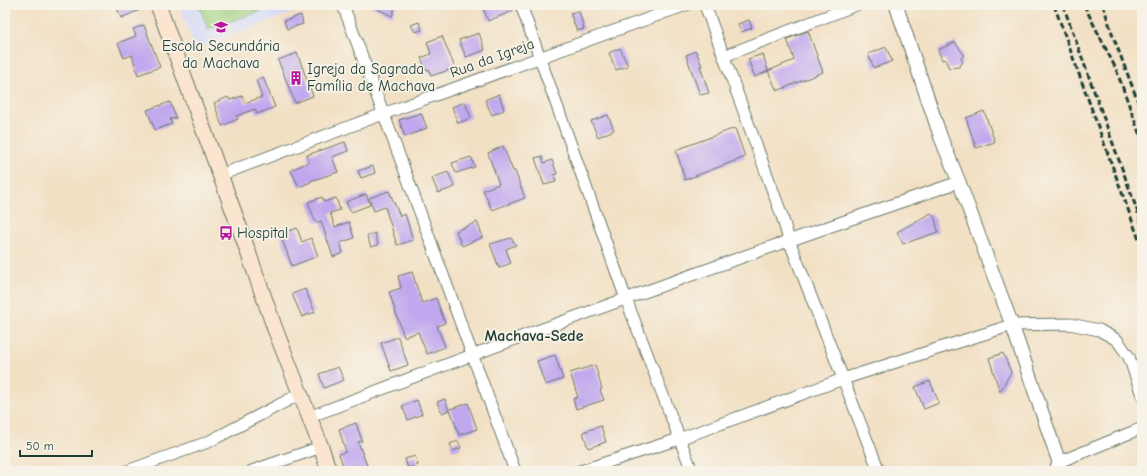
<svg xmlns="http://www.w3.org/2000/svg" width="1147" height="476" font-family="'Comic Neue',sans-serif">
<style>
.built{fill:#d3d9f9}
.green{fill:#9fd07f;stroke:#5f865a}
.building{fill:#c0a7ee}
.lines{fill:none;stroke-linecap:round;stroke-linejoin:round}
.minor-casing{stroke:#697666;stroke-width:13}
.tertiary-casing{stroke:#697666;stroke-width:15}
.secondary-casing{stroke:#697666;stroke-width:17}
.minor{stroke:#fff;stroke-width:11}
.tertiary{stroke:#fff;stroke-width:13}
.secondary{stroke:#fbe5cf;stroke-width:15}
.rail{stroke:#1f3d34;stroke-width:3;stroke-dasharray:6 3;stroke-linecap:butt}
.labels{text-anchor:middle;stroke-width:3.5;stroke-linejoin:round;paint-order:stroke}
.poi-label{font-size:15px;fill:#1f3d34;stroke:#f7f3e8;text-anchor:start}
.street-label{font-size:15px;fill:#1f3d34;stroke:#f7f3e8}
.neighbourhood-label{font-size:16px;font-weight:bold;fill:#1f3d34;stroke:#f7f3e8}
</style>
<rect width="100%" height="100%" fill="#f7f3e8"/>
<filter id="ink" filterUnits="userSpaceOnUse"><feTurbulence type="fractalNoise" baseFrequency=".025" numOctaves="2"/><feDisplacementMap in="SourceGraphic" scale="8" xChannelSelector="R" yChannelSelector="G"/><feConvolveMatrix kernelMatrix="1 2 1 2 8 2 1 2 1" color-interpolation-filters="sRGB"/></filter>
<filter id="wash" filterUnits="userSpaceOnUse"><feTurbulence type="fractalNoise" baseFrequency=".012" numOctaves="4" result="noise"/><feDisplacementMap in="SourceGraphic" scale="16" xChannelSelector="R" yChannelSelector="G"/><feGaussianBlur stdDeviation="0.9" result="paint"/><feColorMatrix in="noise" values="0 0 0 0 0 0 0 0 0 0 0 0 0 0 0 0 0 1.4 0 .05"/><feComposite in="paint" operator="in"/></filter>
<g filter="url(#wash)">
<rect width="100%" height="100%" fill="#f2e0c4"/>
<path class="built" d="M179 5H312L196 49Z"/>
<path class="green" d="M199 5H279L208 29Z"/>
<g id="blocks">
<path class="building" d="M116 5H149V6L121 18Z
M369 5H396L392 16Z
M482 5H510L513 11 488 21Z
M579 11 584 29 577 31 570 13Z
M301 15 303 24 287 29 284 21Z
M749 20 752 28 741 32 738 24Z
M419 22 422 30 415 32 411 25Z
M144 25 160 67 138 75 132 55 124 58 118 43 136 36 133 29Z
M808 31 823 72 777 91 768 71 794 60 787 39Z
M479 33 485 50 466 57 459 40Z
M442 36 455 68 431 76 429 69 426 70 421 58 431 54 427 42Z
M955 42 964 55 961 58 963 62 959 67 949 68 945 59 942 60 938 50Z
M886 47 892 61 874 68 868 54Z
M620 48 628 66 616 70 609 53Z
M696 51 702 66H700L709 93 700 95 686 55Z
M297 53 313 96 295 103 278 60Z
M763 54 768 71 755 77 748 59Z
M263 77 275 107 257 114 255 109 236 116 238 119 222 126 214 103 228 97 230 100 242 96 245 103 262 97 256 80Z
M499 94 504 110 492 115 485 100Z
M170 102 176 118 170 119 172 124 155 130 147 110Z
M465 102 471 118 458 123 452 107Z
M984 111 995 142 976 148 966 118Z
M421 113 427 128 405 137 399 120Z
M608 115 614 130 598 137 591 121Z
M735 128 745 157 685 180 676 150Z
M345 142 348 151 332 157 338 172 310 181 311 182 299 187 291 170 309 162 307 155Z
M503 146 513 171H515L525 198 492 210 483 190 499 184 488 153Z
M542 156 544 163 552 160 557 174 554 175 556 182 544 185 535 158Z
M471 157 475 167 456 173 452 163Z
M373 166 375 173 361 178 358 171Z
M448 172 455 187 438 193 432 178Z
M389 191 400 216 405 214 413 240 397 245 385 207 374 211 369 198Z
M366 194 370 205 351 212 346 202Z
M322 197 324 202 336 198 340 210 330 213 335 227 349 222 354 238 340 243 343 253 333 257 321 221 316 223 308 202Z
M931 213 935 218 938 232 903 244 897 232Z
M477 222 483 237 462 246 456 231Z
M297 228 302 242 311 238 318 256 292 266 280 234Z
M375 233 378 245 371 247 367 236Z
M511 238 516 245 506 249 511 263 499 268 490 244Z
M412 272 422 303 436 298 445 323 437 326 445 347 427 354 418 332 404 337 389 292 401 288 398 276Z
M305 289 315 312 302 317 292 294Z
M398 337 408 365 391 371 381 343Z
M1003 353 1011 372 1000 392 989 358Z
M555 355 563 379 545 385 537 361Z
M595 365 602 389 600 390 604 400 576 409 573 399 578 397 570 373Z
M338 367 344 380 324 388 319 374Z
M930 381 939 403 924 409 915 387Z
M445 399 449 410 442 413 437 402Z
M417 400 422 414 408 420 402 406Z
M468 403 477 429 459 435 450 409Z
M356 423 362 441 358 442 369 471H345L339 454 346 452 339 429Z
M601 426 606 442 588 448 583 432Z
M458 441 461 448 453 451 450 444Z
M415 456 418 465 408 468 405 459Z"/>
</g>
</g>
<g filter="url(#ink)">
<use href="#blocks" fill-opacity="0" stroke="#697666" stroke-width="1"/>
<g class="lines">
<defs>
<path id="minor" d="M343 5 403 166 515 471
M521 5 626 299 692 471
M705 5 782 216 789 240 879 471
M724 56 856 5
M220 175 383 114 686 5
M309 417C524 334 741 256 959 182
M1059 462 1142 428
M127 471 208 442 300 394
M252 471 321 447
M580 471 679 439 843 379 1012 325 1070 324 1099 330 1117 340 1129 357 1142 395"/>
<path id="tertiary" d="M896 5 941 138 959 182 1012 325 1059 462 1056 471"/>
<path id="secondary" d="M158 5 240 229 275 329 321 447 329 471"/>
</defs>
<use href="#minor" class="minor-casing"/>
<use href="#tertiary" class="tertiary-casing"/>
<use href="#secondary" class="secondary-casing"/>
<use href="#minor" class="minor"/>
<use href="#tertiary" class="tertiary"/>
<use href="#secondary" class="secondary"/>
<path class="rail" d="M1054 5 1142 248
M1063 5 1142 224
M1084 5 1116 69 1142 141
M1103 5 1113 36 1142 112"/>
</g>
</g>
<defs>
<symbol id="school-bare" viewBox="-9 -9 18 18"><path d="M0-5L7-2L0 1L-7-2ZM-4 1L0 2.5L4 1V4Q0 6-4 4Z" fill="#b5179e" stroke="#f7f3e8" stroke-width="2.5" paint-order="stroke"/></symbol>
<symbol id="building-bare" viewBox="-9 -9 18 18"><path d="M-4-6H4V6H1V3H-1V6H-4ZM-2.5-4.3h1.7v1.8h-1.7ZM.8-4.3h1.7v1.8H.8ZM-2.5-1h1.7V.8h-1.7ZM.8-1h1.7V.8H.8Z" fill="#b5179e" stroke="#f7f3e8" stroke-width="2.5" paint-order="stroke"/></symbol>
<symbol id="bus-bare" viewBox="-9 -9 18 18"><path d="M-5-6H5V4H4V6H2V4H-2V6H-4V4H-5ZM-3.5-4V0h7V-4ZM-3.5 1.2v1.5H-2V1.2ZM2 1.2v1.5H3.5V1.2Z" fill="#b5179e" stroke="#f7f3e8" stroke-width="2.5" paint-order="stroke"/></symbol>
</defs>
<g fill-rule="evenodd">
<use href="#school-bare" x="211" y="17" width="20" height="20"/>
<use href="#building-bare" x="286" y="68" width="20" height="20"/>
<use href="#bus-bare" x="216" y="223" width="20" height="20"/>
</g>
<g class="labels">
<g class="poi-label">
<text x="221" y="51" text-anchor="middle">Escola Secundária<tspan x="221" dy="17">da Machava</tspan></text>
<text x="307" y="74">Igreja da Sagrada<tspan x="307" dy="17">Família de Machava</tspan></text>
<text x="237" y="238">Hospital</text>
</g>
<g class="street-label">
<text transform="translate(492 58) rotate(-20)" y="5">Rua da Igreja</text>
</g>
<g class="neighbourhood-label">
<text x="534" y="341">Machava-Sede</text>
</g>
</g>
<rect width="1147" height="476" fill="none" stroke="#f7f3e8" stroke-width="20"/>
<path d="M20 450v6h72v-6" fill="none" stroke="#1f3d34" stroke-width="2"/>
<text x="26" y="450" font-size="12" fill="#1f3d34" stroke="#f7f3e8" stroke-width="3" paint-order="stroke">50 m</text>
</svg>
